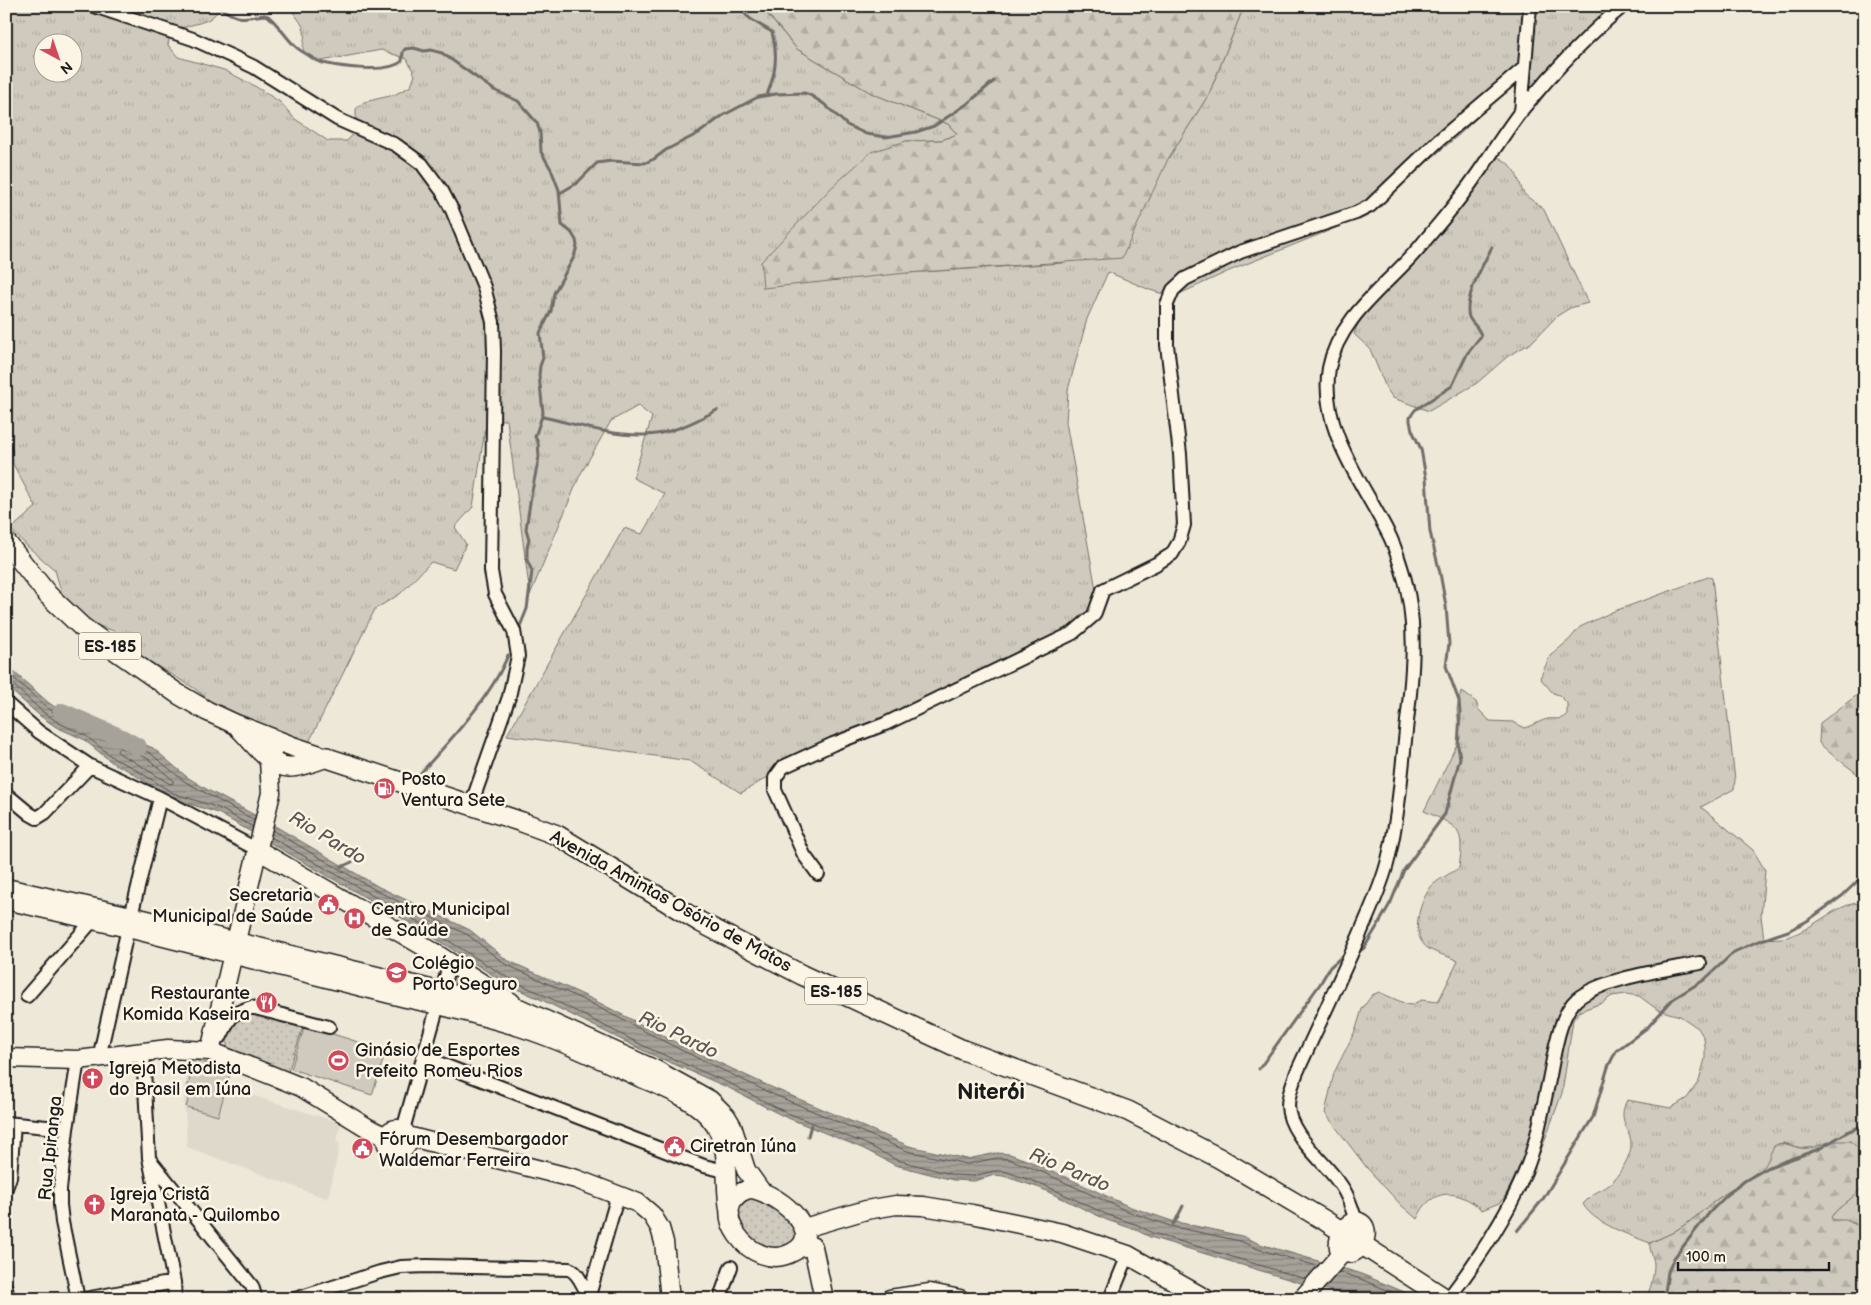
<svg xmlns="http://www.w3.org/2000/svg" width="1871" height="1305" font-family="'Balsamiq Sans',sans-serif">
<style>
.built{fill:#ded9cb}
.grass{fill:url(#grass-tufts);stroke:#76736c;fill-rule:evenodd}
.forest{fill:url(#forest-firs);stroke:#76736c}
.cemetery{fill:url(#cemetery-stones);stroke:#76736c}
.park{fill:url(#park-dots);stroke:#76736c}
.pitch{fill:#cfcabd;stroke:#76736c}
.water{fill:url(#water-rules);stroke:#6f6c67}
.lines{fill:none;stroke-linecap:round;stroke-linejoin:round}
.shore{stroke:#54524e;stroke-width:1}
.stream{stroke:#6f6c67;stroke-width:3}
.river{stroke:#a7a299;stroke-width:18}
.street-casing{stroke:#1c1c1c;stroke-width:16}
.secondary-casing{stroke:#1c1c1c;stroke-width:21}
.primary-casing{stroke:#1c1c1c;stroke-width:22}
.street{stroke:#fcf5e5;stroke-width:12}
.secondary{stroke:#fcf5e5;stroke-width:18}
.primary{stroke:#fcf5e5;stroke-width:19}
.labels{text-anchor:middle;stroke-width:5;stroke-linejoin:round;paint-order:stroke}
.shield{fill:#fcf5e5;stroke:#5f5d58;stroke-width:1}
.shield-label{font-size:16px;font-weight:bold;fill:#1c1c1c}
.poi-label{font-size:18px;fill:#1c1c1c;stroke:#fcf5e5;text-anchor:start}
.street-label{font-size:18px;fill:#1c1c1c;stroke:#fcf5e5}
.water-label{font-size:19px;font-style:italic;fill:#5b5854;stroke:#fcf5e5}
.district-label{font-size:22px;font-weight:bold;fill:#1c1c1c;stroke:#fcf5e5}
</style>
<defs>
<pattern id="grass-tufts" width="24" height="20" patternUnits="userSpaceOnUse" patternTransform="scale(1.25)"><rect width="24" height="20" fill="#cfcabd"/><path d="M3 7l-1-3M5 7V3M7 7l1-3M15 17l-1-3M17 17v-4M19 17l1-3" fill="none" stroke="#b1ada2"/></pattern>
<pattern id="forest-firs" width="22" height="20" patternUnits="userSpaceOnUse" patternTransform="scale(1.25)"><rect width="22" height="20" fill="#cfcabd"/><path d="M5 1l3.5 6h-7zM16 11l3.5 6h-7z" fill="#b1ada2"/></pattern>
<pattern id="cemetery-stones" width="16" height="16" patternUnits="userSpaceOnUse" patternTransform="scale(1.25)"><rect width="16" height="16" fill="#cfcabd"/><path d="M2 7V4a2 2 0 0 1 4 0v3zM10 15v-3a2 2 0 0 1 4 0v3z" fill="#b1ada2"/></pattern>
<pattern id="park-dots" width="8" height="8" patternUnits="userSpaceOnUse" patternTransform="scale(1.25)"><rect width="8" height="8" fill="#cfcabd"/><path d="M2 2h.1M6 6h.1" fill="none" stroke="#b1ada2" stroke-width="1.8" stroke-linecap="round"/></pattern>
<pattern id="water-rules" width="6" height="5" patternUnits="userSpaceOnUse" patternTransform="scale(1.25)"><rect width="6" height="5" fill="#a7a299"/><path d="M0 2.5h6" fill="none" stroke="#87837c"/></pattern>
</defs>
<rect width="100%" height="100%" fill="#eee8d9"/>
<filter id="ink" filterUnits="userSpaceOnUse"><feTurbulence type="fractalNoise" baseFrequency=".02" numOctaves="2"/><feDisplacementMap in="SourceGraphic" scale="10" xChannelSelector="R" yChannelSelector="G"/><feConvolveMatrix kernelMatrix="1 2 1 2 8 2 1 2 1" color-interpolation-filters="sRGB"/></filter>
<g filter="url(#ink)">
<path class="built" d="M190 1058 232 1068 229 1088 341 1123 336 1142 340 1143 328 1199 187 1147 184 1094Z"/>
<path class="grass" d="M6 6H220C214 21 202 22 188 26 182 27 176 31 170 35L168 45 178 57 224 70 253 85 280 102 295 119 328 141H347L356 131V109L364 102 394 95 411 86 415 75 407 59 381 50 316 62C293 47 309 46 303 27 300 20 293 13 289 6H760L797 49 871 93 948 124 957 134 942 140 906 141 907 273 1063 263 1168 159 1209 94 1244 6H1626L1570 61 1537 105 1531 106 1518 81 1514 82 1460 134 1376 205 1338 227 1229 271 1173 297 1150 290 1108 272 1087 319 1068 390 1066 422 1095 584 1098 611 1096 619 780 770 741 793 690 761 507 735 624 528 642 534 665 494 633 478 652 417 638 406 611 421 580 475 530 595 507 420H495L485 429 473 507 455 527 466 544 454 569 431 562 400 594 375 609 308 744 215 708 205 697 194 688 139 655 130 639 122 634 94 624 70 607 62 594 55 570 27 546 11 529 36 507 13 464 12 449 6 445ZM42 42H72V72H42Z
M1495 156C1507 160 1515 169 1519 181 1521 184 1521 189 1523 192 1527 199 1539 203 1544 210L1588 303 1570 308 1557 316 1531 343 1508 356 1477 383 1429 411 1393 398 1386 388 1370 349 1354 334C1360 311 1400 281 1417 261 1445 228 1469 192 1495 156Z
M1708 577 1712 578 1735 780 1734 789 1701 807 1753 850 1765 870 1761 916 1764 939C1771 938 1780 939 1787 937 1812 930 1832 907 1856 903L1865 911V1158L1862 1152 1832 1141 1812 1148H1801L1784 1143 1774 1146 1769 1161 1763 1168 1716 1200 1689 1222 1672 1233 1650 1243C1629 1235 1593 1223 1583 1204 1586 1201 1589 1198 1592 1195 1599 1190 1608 1188 1614 1180 1621 1171 1631 1156 1631 1145 1631 1126 1616 1122 1627 1100L1671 1108 1687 1098 1699 1081 1705 1059V1047L1704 1038 1698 1028 1680 1016 1658 1010 1639 996 1626 994 1612 996 1602 1003 1580 1011 1573 1020 1562 1093 1540 1153 1518 1171 1504 1198 1499 1203 1482 1210C1459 1189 1431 1186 1417 1219L1401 1205 1367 1168 1325 1113 1334 1073 1356 1029 1362 1009 1372 995 1379 992 1406 1004 1411 1005 1421 1000 1438 1002 1458 961C1449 956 1437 954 1429 949 1409 936 1419 904 1430 888 1436 880 1450 874 1459 868 1465 828 1459 827 1424 811L1460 738 1457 709 1461 691 1476 702 1479 710 1490 721 1513 722 1525 728C1533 726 1541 720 1548 719 1556 718 1561 721 1567 714V703L1559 695 1553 693 1540 678 1550 656 1569 640 1580 627 1612 612Z
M1865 1182V1229L1855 1223 1833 1220 1831 1217C1840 1204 1857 1197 1865 1182Z"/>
<path class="forest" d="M761 6H1244L1209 94 1168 159 1122 258 907 273 763 288 761 262 831 188 871 152 906 141 942 140 957 134 948 124 871 93 797 49Z
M1865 689V780C1850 767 1833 757 1819 743L1820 723Z
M1832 1141H1850C1860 1149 1865 1154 1865 1167 1865 1172 1866 1179 1864 1183 1860 1195 1839 1205 1831 1217L1833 1220H1846L1865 1229V1299H1645C1651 1290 1654 1275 1654 1263 1653 1256 1649 1250 1650 1243L1672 1233 1689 1222 1716 1200 1763 1168C1769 1161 1769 1154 1774 1147 1779 1139 1793 1147 1800 1148 1811 1150 1822 1144 1832 1141Z"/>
<path class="cemetery" d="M408 1294 447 1299H386Z"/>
<path class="park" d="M457 974 495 998 452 989Z
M250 1012 303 1027 288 1072 235 1057 227 1049V1042L232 1022Z
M750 1197 762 1200 791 1221 796 1228V1240L782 1249 763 1248 743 1232 737 1214 739 1203Z"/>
<path class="pitch" d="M305 1025 386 1051 372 1095 291 1069Z
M195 1060 231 1070 218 1116 186 1107 190 1093 186 1092Z"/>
<path class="water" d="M6 665 49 703 64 713 109 734 136 741 153 748 187 777 208 790 275 826 379 887 470 930 507 960 590 998 681 1045 771 1087 909 1146 967 1159 997 1153 1010 1154 1042 1166 1128 1206 1172 1221 1242 1236 1260 1244 1359 1273 1421 1299H1361L1301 1283 1150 1237 1136 1230 1107 1220 1040 1188 1003 1176 995 1175 974 1181 953 1180 895 1165 862 1148 783 1116 729 1088 646 1052 542 1000 510 986 417 927 218 813 171 798 127 770 114 764 83 739 56 727 40 716 6 686Z"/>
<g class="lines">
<path class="shore" d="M6 671 46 707 61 717 107 738 135 746 150 753 184 781 254 820
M6 683 12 684 43 712 59 723 85 735 116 760 130 766 173 793 219 808 253 827
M120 748 147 758 173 780V783L170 784 133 761 120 754 117 751Z
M272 830 377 891 468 935 505 964 588 1002 679 1049 768 1092 907 1151 967 1164 997 1158 1009 1159 1040 1171 1127 1211 1170 1226 1240 1241 1258 1249 1317 1266
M271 837 420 923 513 981 544 995 648 1048 731 1084 785 1112 864 1143 897 1160 954 1175 973 1176 994 1171H1004L1042 1184 1108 1215 1138 1225 1152 1233 1306 1279
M1339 1272 1358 1278 1408 1299"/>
<path class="stream" d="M217 6C238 20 241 19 264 15L268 16C279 25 286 38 296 47 299 50 319 62 323 63 341 67 388 74 402 61L403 52 405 49 414 48 424 51 431 50 442 53 494 90 518 101 537 123 540 132 541 152 551 169 559 190 562 225 571 232 576 240 577 246 574 257 554 293 551 311 540 333 543 358 540 366 539 375 543 413 535 437 538 442 539 457 531 496 526 529 529 539 527 548V560L532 571 527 609 518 631
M740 6C745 19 761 25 772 32 778 54 776 73 767 95
M560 193 577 183 597 163 611 161 645 163 654 159 666 150 699 133 722 116 758 97 776 94 804 93 810 95 824 104 847 125 866 134 886 137 916 132 934 126 967 104 994 81
M543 417C575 424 608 435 641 435 667 436 695 422 717 410
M418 776C449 741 491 698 508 655
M341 867 352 862
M1357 953 1364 948 1378 925 1391 902 1404 870 1445 814 1460 758 1458 746 1460 713 1459 701 1446 666 1449 644 1446 606 1440 573 1430 532 1426 478 1421 449 1412 430 1410 421V417L1415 410 1452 386 1467 354 1481 336C1480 328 1472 324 1469 317 1463 299 1484 263 1492 247
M1259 1069 1320 984 1330 967 1345 954
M808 1136 811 1125
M1173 1224 1176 1220 1183 1206
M1517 1231 1543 1199 1593 1117 1608 1067 1616 1051 1648 1027 1673 999 1704 980 1734 952 1756 942 1788 931 1807 921 1842 896 1865 874
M1664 1299 1668 1272 1674 1258 1710 1212 1729 1193 1746 1180 1769 1167 1819 1149 1849 1131 1865 1125"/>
<path class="river" d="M62 712 122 738 138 747"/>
<defs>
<path id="street" d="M94 6 193 39 233 57 254 67 337 119 396 145 422 164 442 191 452 210 484 287 493 322 494 352 491 571 495 594 514 631 518 656 509 697 471 805
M1521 112 1530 6
M6 703 39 732 90 766 160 798 258 850
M6 794 30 814 37 818 45 813 90 766
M818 874 804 855 775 790V778L783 767 833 744 885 724 1073 633 1094 615 1103 590 1156 564 1172 554 1179 542 1184 525 1180 454 1167 345V304L1173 290 1185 279 1240 252 1356 213 1370 206 1438 141 1524 68
M27 996 93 920
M212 1040 221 1036 228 1022 234 1014 251 1007 329 1027
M143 1052 149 1158 174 1282 175 1299
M423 1057 704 1166 725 1171
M99 1058 128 928 160 798
M6 1123 67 1129
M403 1130 450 962
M150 1160 252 1286 256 1299
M6 1188 10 1177 14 1124
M1356 1221C1353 1212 1350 1201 1345 1192 1331 1165 1289 1138 1288 1106 1288 1094 1293 1083 1297 1072 1318 1026 1340 980 1360 934 1370 910 1382 885 1388 860 1399 815 1402 767 1407 721 1413 672 1418 619 1402 570 1398 557 1394 543 1387 531 1361 480 1319 428 1329 368 1339 315 1392 282 1423 243 1437 226 1452 209 1465 191 1485 165 1501 137 1521 111 1552 73 1585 37 1623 6
M6 1288 8 1299
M78 1299 62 1222 60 1205V1189L67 1129 78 1060
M85 1299 174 1282
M295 1299 380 1272 401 1267 427 1266 569 1269C580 1273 582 1287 589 1295
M588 1299 618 1195
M722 1299V1292L731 1267
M1110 1299 1128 1255
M1448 1299C1477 1261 1508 1216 1525 1172 1537 1143 1542 1111 1549 1080 1554 1057 1558 1016 1577 999 1603 978 1666 970 1700 963"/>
<path id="secondary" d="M258 850 435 953 511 1002
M6 888 131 916 455 995 519 1008 656 1070 710 1100 726 1116 732 1126 746 1170 761 1191
M6 900 128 928 406 998C445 1006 483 1016 520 1027 561 1040 600 1059 639 1077 665 1088 699 1100 715 1125 732 1150 723 1186 730 1214
M210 1051 271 793 269 760 273 749
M6 1058 78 1060 168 1049 210 1051 301 1087 368 1128 386 1137
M386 1140a11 11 0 1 1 22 0a11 11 0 1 1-22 0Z
M407 1136 576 1179 638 1203 652 1215 660 1228 664 1242 670 1299
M749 1189C771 1189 830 1232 793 1252 751 1276 701 1204 749 1189Z
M1356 1221C1380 1227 1354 1268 1339 1248 1337 1237 1346 1223 1356 1221Z
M804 1228 866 1210 896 1205 923 1206 972 1214 1062 1233 1128 1255 1206 1299
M800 1248 809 1245 813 1247 824 1299
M890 1299 930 1293 960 1299
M1302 1299 1343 1252"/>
<path id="primary" d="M6 542 48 595 82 627 178 694 207 711 235 724 294 747 522 822 557 835 700 922 802 975 963 1050 1128 1111 1219 1158 1324 1220 1446 1299
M240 729C254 742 268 766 289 767 298 768 318 760 327 757"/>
</defs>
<use href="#street" class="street-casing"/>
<use href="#secondary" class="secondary-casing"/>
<use href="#primary" class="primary-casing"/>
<use href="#street" class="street"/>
<use href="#secondary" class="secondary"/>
<use href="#primary" class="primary"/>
</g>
</g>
<defs>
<symbol id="fuel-disc" viewBox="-11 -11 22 22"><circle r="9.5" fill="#d1495b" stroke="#fcf5e5"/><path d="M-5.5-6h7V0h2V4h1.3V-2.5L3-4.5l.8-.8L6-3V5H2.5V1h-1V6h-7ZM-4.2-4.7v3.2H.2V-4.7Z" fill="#fff"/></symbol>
<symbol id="civic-disc" viewBox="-11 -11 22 22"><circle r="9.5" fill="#d1495b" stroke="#fcf5e5"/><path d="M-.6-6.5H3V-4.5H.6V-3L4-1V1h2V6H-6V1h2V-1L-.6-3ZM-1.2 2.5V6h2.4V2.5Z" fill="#fff"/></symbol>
<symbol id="hospital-disc" viewBox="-11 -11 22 22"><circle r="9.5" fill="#d1495b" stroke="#fcf5e5"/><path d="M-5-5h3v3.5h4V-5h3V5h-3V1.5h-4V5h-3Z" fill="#fff"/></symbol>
<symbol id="school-disc" viewBox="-11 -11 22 22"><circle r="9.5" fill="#d1495b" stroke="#fcf5e5"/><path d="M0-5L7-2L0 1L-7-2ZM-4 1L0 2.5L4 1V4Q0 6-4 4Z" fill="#fff"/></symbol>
<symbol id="restaurant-disc" viewBox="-11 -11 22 22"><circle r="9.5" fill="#d1495b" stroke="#fcf5e5"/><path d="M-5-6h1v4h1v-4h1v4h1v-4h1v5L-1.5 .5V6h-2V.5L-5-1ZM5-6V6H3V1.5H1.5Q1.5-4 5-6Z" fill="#fff"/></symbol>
<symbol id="stadium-disc" viewBox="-11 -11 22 22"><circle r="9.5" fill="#d1495b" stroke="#fcf5e5"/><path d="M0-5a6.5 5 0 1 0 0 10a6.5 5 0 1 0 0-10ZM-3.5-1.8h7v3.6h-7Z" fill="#fff"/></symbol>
<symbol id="church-disc" viewBox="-11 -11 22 22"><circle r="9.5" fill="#d1495b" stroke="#fcf5e5"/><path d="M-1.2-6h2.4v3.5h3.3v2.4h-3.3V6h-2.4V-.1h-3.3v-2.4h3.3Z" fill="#fff"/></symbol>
</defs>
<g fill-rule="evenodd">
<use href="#fuel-disc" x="372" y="776" width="25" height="25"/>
<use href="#civic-disc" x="316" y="892" width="25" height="25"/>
<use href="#hospital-disc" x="342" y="906" width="25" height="25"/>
<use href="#school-disc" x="384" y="960" width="25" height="25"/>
<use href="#restaurant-disc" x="254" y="990" width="25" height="25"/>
<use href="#stadium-disc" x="326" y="1048" width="25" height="25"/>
<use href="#church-disc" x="80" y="1066" width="25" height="25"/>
<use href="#civic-disc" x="662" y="1134" width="25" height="25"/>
<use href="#civic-disc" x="350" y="1136" width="25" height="25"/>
<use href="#church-disc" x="82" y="1192" width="25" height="25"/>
</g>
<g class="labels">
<g class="shield">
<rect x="79" y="632.5" width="62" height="27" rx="4"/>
<rect x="805" y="977.5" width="62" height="27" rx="4"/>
</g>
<g class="shield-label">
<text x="110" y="652">ES-185</text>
<text x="836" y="997">ES-185</text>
</g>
<g class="poi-label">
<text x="401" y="785">Posto<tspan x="401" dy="21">Ventura Sete</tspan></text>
<text x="313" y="901" text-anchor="end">Secretaria<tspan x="313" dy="21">Municipal de Saúde</tspan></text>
<text x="371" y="915">Centro Municipal<tspan x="371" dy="21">de Saúde</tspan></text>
<text x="412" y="969">Colégio<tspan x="412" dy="21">Porto Seguro</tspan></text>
<text x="250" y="999" text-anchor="end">Restaurante<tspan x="250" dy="21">Komida Kaseira</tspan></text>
<text x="355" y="1056">Ginásio de Esportes<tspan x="355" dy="21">Prefeito Romeu Rios</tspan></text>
<text x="109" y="1074">Igreja Metodista<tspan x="109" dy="21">do Brasil em Iúna</tspan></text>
<text x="379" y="1145">Fórum Desembargador<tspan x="379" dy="21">Waldemar Ferreira</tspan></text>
<text x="690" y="1152">Ciretran Iúna</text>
<text x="110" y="1200">Igreja Cristã<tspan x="110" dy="21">Maranata - Quilombo</tspan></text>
</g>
<g class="street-label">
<text transform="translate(671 901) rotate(29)" y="6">Avenida Amintas Osório de Matos</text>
<text transform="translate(50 1148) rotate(-84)" y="6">Rua Ipiranga</text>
</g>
<g class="water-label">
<text transform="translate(328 837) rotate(31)" y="7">Rio Pardo</text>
<text transform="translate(679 1034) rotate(26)" y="7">Rio Pardo</text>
<text transform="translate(1070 1169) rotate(23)" y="7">Rio Pardo</text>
</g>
<g class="district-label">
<text x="991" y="1099">Niterói</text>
</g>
</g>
<rect width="1871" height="1305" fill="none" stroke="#fcf5e5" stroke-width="25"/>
<rect x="12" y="12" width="1846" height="1280" fill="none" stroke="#1c1c1c" stroke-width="2" filter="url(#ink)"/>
<g transform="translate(58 58) rotate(140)"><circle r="24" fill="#fcf5e5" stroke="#a29e95"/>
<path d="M0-4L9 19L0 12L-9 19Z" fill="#d1495b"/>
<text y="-8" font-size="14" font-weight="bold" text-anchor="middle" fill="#1c1c1c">N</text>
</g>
<path d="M1678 1262v8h151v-8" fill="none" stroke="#1c1c1c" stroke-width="2.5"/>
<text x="1686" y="1262" font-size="15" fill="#1c1c1c" stroke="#fcf5e5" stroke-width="4" paint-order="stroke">100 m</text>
</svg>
